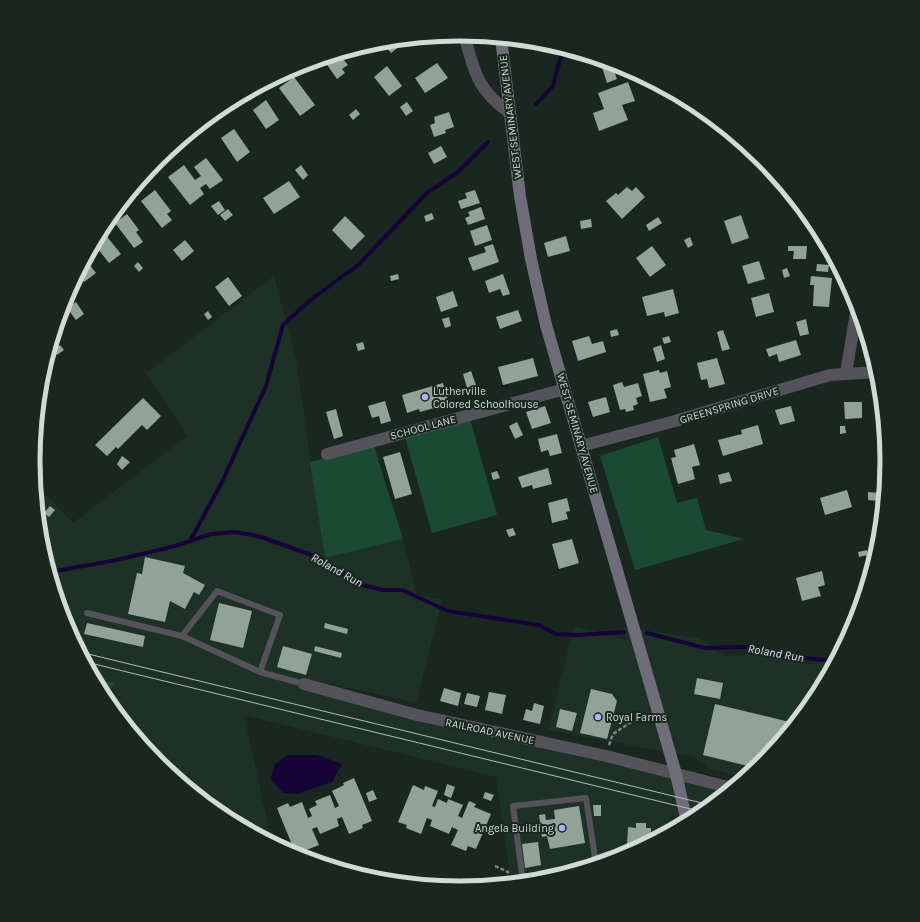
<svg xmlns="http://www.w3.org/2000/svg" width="920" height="922" font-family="Karla,sans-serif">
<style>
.built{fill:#1d3127}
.green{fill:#1b4a34}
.water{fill:#160436}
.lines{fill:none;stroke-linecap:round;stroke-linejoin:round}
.stream{stroke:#160436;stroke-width:4}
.building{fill:#91a399}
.path{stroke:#77827c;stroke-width:2.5;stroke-dasharray:4 2;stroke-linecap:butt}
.lane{stroke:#545359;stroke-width:6}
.street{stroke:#545359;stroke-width:12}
.secondary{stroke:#6e6d78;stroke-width:12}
.tram{stroke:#b3bdb7;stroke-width:1}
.poi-dot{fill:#b9abf7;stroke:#192720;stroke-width:1.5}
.labels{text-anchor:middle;stroke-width:4;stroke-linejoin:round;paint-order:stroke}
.street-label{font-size:11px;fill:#d1dad5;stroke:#192720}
.poi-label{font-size:11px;fill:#d1dad5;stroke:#192720;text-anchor:start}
.water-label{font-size:12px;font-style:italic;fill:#e3e1f2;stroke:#192720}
.rim{fill:none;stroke:#d1dad5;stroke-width:5}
</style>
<rect width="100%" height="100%" fill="#192720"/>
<path class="built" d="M274 276 296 359 325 558 403 539 417 595 442 600 416 703 304 678 302 688 727 792 697 816 687 821 671 817V830L623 856 594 864 510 875 496 777 244 715 272 842 223 816 158 763 104 696 116 683 94 678 65 624 41 544 35 483 73 523 187 436 146 373Z
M574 626 626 640 623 627 698 638 727 657 776 649 806 665 836 659 815 698 762 763 744 778 707 768V766L694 757 548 730Z"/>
<path class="green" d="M470 419 497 515 432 533 405 437Z
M658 437 677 503 697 498 706 530 744 539 635 570 600 456Z
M373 443 403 539 325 558 310 462 344 453Z
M94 678 116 683 104 696Z"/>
<path class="water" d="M288 755H317L342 764 332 782 297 794 283 793 271 779 275 764Z"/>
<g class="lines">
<path class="stream" d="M536 104 553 86 563 48
M190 541 222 482 266 386 283 325 314 297 357 266 427 193 458 172 488 142
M50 572 117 560 175 546 211 534 236 532 258 536 320 558 358 584 383 590H402L448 611 539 625 556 634 579 635 624 632
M647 633 705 648 747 647 783 656 835 661"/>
</g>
<path class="building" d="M402 40 404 43 391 53 382 42Z
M339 54 348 65 342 69 345 73 337 79 323 59Z
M605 61 611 63 617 79 607 83 602 67 607 65Z
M437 63 448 78 425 93 415 78Z
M387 66 402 86 389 96 374 77Z
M294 77 315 105 300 116 279 88Z
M628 82 635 101 622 105 628 120 599 131 593 113 604 109 598 93Z
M266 100 279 120 266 129 253 110Z
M407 102 413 111 406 116 400 107Z
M356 109 360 114 353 120 349 115Z
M449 112 454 127 445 130 446 133 434 137 430 125 435 123 434 117Z
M234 129 250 152 237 162 221 138Z
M441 146 447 157 434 164 428 153Z
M206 158 223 180 210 189 206 184 200 188 204 194 190 205 168 177 184 165 195 180 201 176 194 167Z
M301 165 308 175 303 180 295 170Z
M289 181 300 197 274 214 263 198Z
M627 187 632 191 636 187 645 197 622 219 606 201 616 193 618 195Z
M155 190 171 211 167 214 172 220 162 228 141 201Z
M475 190 480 203 461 209 458 201 467 198 465 193Z
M219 201 225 210 218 215 211 206Z
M481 207 485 219 468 225 465 218 470 216 468 212Z
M228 209 233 215 225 221 220 215Z
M432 213 434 219 426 222 424 216Z
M127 214 139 230 136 232 143 242 134 248 115 223Z
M741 215 749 238 732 244 724 221Z
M345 216 365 236 351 250 332 230Z
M658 217 662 223 649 231 646 225Z
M591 219 592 227 581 229 580 221Z
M487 225 492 240 475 246 470 231Z
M816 226 822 237 825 241H816Z
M104 233 121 254 109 263 94 244 97 238Z
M566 236 570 251 548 257 544 243Z
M690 237 693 245 688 248 684 240Z
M185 240 194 251 182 261 173 250Z
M493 244 499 262 473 271 468 258 486 252 484 247Z
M652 246 666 265 650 277 636 258Z
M788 246H807L806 259H793L794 251H788Z
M86 260 96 273 84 282 78 274Z
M759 261 765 279 748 284 742 266Z
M138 262 143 268 139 272 134 266Z
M817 264 829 265 828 272 816 271Z
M787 268 790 276 784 278 782 270Z
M398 274 399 279 391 281 390 276Z
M503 274 510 294 503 296 500 289 489 293 485 281Z
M811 276 832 278 829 307 813 306 814 285H810Z
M228 277 242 296 229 306 215 287Z
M673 289 679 313 665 317 664 312 647 316 642 297Z
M453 291 458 306 441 312 436 297Z
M769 293 774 312 756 317 751 298Z
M76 302 84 314 76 320 67 308Z
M518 310 522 321 500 329 496 317Z
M208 311 212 317 208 320 204 314Z
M449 317 451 326 445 328 442 319Z
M806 319 809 334 800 336 796 322Z
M617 329 619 335 611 337 610 331Z
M723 330 730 349 722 351 717 332Z
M589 336 592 344 603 341 606 352 578 361 572 341Z
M669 336 671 342 664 344 662 338Z
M796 340 801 355 779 362 777 354 769 357 766 349Z
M363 342 365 349 358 351 356 344Z
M60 345 64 350 57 355 53 350Z
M661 345 665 359 657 362 653 348Z
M533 358 538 376 503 385 498 367Z
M717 358 725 384 709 388 707 379 701 380 697 363Z
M659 370 660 373 667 371 671 387 664 389 667 398 650 402 643 374Z
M471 371 476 385 467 388 463 374Z
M622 382 624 387 638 383 642 396 636 398 638 404 633 406 634 410 626 412 625 409 620 410 613 385Z
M443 383 448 400 440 402 441 406 420 412 419 409 407 413 402 395Z
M606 397 610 412 593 417 588 402Z
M143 398 161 416 147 430 142 425 118 449 116 447 107 456 95 445Z
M385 401 391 421 381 424 379 416 372 418 368 406Z
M844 402H862V418L845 419Z
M878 403H881L884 427H877Z
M545 406 551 423 532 429 526 412Z
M791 406 795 421 780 425 775 410Z
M336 409 343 436 334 439 326 412Z
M517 422 523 435 515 439 509 426Z
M758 425 763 444 723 456 718 440 742 434 741 430Z
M840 426H845L846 433 840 434Z
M557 434 562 453 550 456 548 450 541 452 538 439Z
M694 444 700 465 692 467 695 479 678 484 671 458 676 457 674 450Z
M400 452 412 494 395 499 383 457Z
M122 456 130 462 122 470 117 464Z
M548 468 552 484 533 489 532 485 522 488 518 477Z
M497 471 500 478 493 480 491 473Z
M729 472 732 481 720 484 718 475Z
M847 490 852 507 825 515 820 498Z
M868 492 879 493V501L868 500Z
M567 498 570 511 566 512 568 519 552 523 548 503Z
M50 506 55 510 49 517 44 513Z
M513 528 516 535 509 537 506 530Z
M572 539 579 563 559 569 552 544Z
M867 550 868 555 859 557 858 552Z
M145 557 185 566 183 573 205 585 199 595 194 592 185 609 170 601 165 622 128 614 137 573 142 574Z
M822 571 825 585 818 587 821 596 802 601 796 578Z
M219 603 252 611 243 648 210 640Z
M87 623 145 636 143 647 84 634Z
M325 623 348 629 347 634 324 628Z
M283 646 312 654 306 675 277 667Z
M315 646 342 653 341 658 314 651Z
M697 678 723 683 720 699 694 694Z
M444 688 461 693 458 706 440 701Z
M591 689 612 694 617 701 607 739 580 733Z
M489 692 506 695 502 714 485 710Z
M467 693 480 696 477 707 464 704Z
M534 703 544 706 540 724 523 720 526 709 532 711Z
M715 704 794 723 756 768 703 755Z
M560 709 577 713 572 731 556 727Z
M354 778 372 821 362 825 363 828 349 834 342 817 337 819 339 826 320 834 317 827 312 829 319 845 304 851 303 849 295 852 277 808 288 803 290 807 302 802 308 818 312 816 309 809 317 805 315 801 330 795 335 808 339 806 332 791 344 785 343 783Z
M447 784 455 787 451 798 444 795Z
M413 785 424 790 425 786 438 791 432 806 435 807 438 799 447 803 448 799 463 805 458 816 462 818 469 801 476 804 474 807 491 814 476 849 468 846 466 851 451 845 458 830 452 827 449 834 430 826 432 820 427 818 421 834 406 828 407 825 398 822Z
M373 790 377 799 369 802 366 793Z
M485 792 494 795 491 801 483 798Z
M593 805H601V816H594Z
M579 806 585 843 550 849 547 836 542 837 539 815 545 814 546 820 555 819 554 810Z
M636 823H646V828H651V833H665L642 846 627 845 628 827 636 828Z
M538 842 541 865 525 868 522 844Z"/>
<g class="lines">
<path class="path" d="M609 745 613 734 634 720
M495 866 508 872 509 883"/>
<path class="lane" d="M87 613 182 636 260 672 304 684
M182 636 217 591 280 615 260 672
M523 882 513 806 586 798 596 864"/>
<path class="street" d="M464 34C474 71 477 90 510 113
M846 373 857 307
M581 446 675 421 830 375 877 372
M327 454 565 389
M304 684 417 715 606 756 732 788"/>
<path class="secondary" d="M501 38 520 196 531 259 546 325 676 774 687 822"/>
<path class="tram" d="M80 652 710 805
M86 662 703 812"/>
</g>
<g class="poi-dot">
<circle cx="425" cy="397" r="4"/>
<circle cx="598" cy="717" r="4"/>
<circle cx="562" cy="828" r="4"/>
</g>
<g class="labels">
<g class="street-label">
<text transform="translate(510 117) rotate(-97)" y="4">WEST SEMINARY AVENUE</text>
<text transform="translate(729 405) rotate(-17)" y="4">GREENSPRING DRIVE</text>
<text transform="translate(423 427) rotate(-15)" y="4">SCHOOL LANE</text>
<text transform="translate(578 433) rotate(74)" y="4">WEST SEMINARY AVENUE</text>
<text transform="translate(490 731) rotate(12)" y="4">RAILROAD AVENUE</text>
</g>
<g class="poi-label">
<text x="433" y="395">Lutherville<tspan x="433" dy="13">Colored Schoolhouse</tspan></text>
<text x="606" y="721">Royal Farms</text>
<text x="554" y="832" text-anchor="end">Angela Building</text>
</g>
<g class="water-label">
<text transform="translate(337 570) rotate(29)" y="4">Roland Run</text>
<text transform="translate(776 653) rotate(10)" y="4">Roland Run</text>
</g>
</g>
<path d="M0 0H920V922H0ZM40 461a420 420 0 1 1 840 0a420 420 0 1 1-840 0Z" fill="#192720" fill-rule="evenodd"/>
<path class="rim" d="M40 461a420 420 0 1 1 840 0a420 420 0 1 1-840 0Z"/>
</svg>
